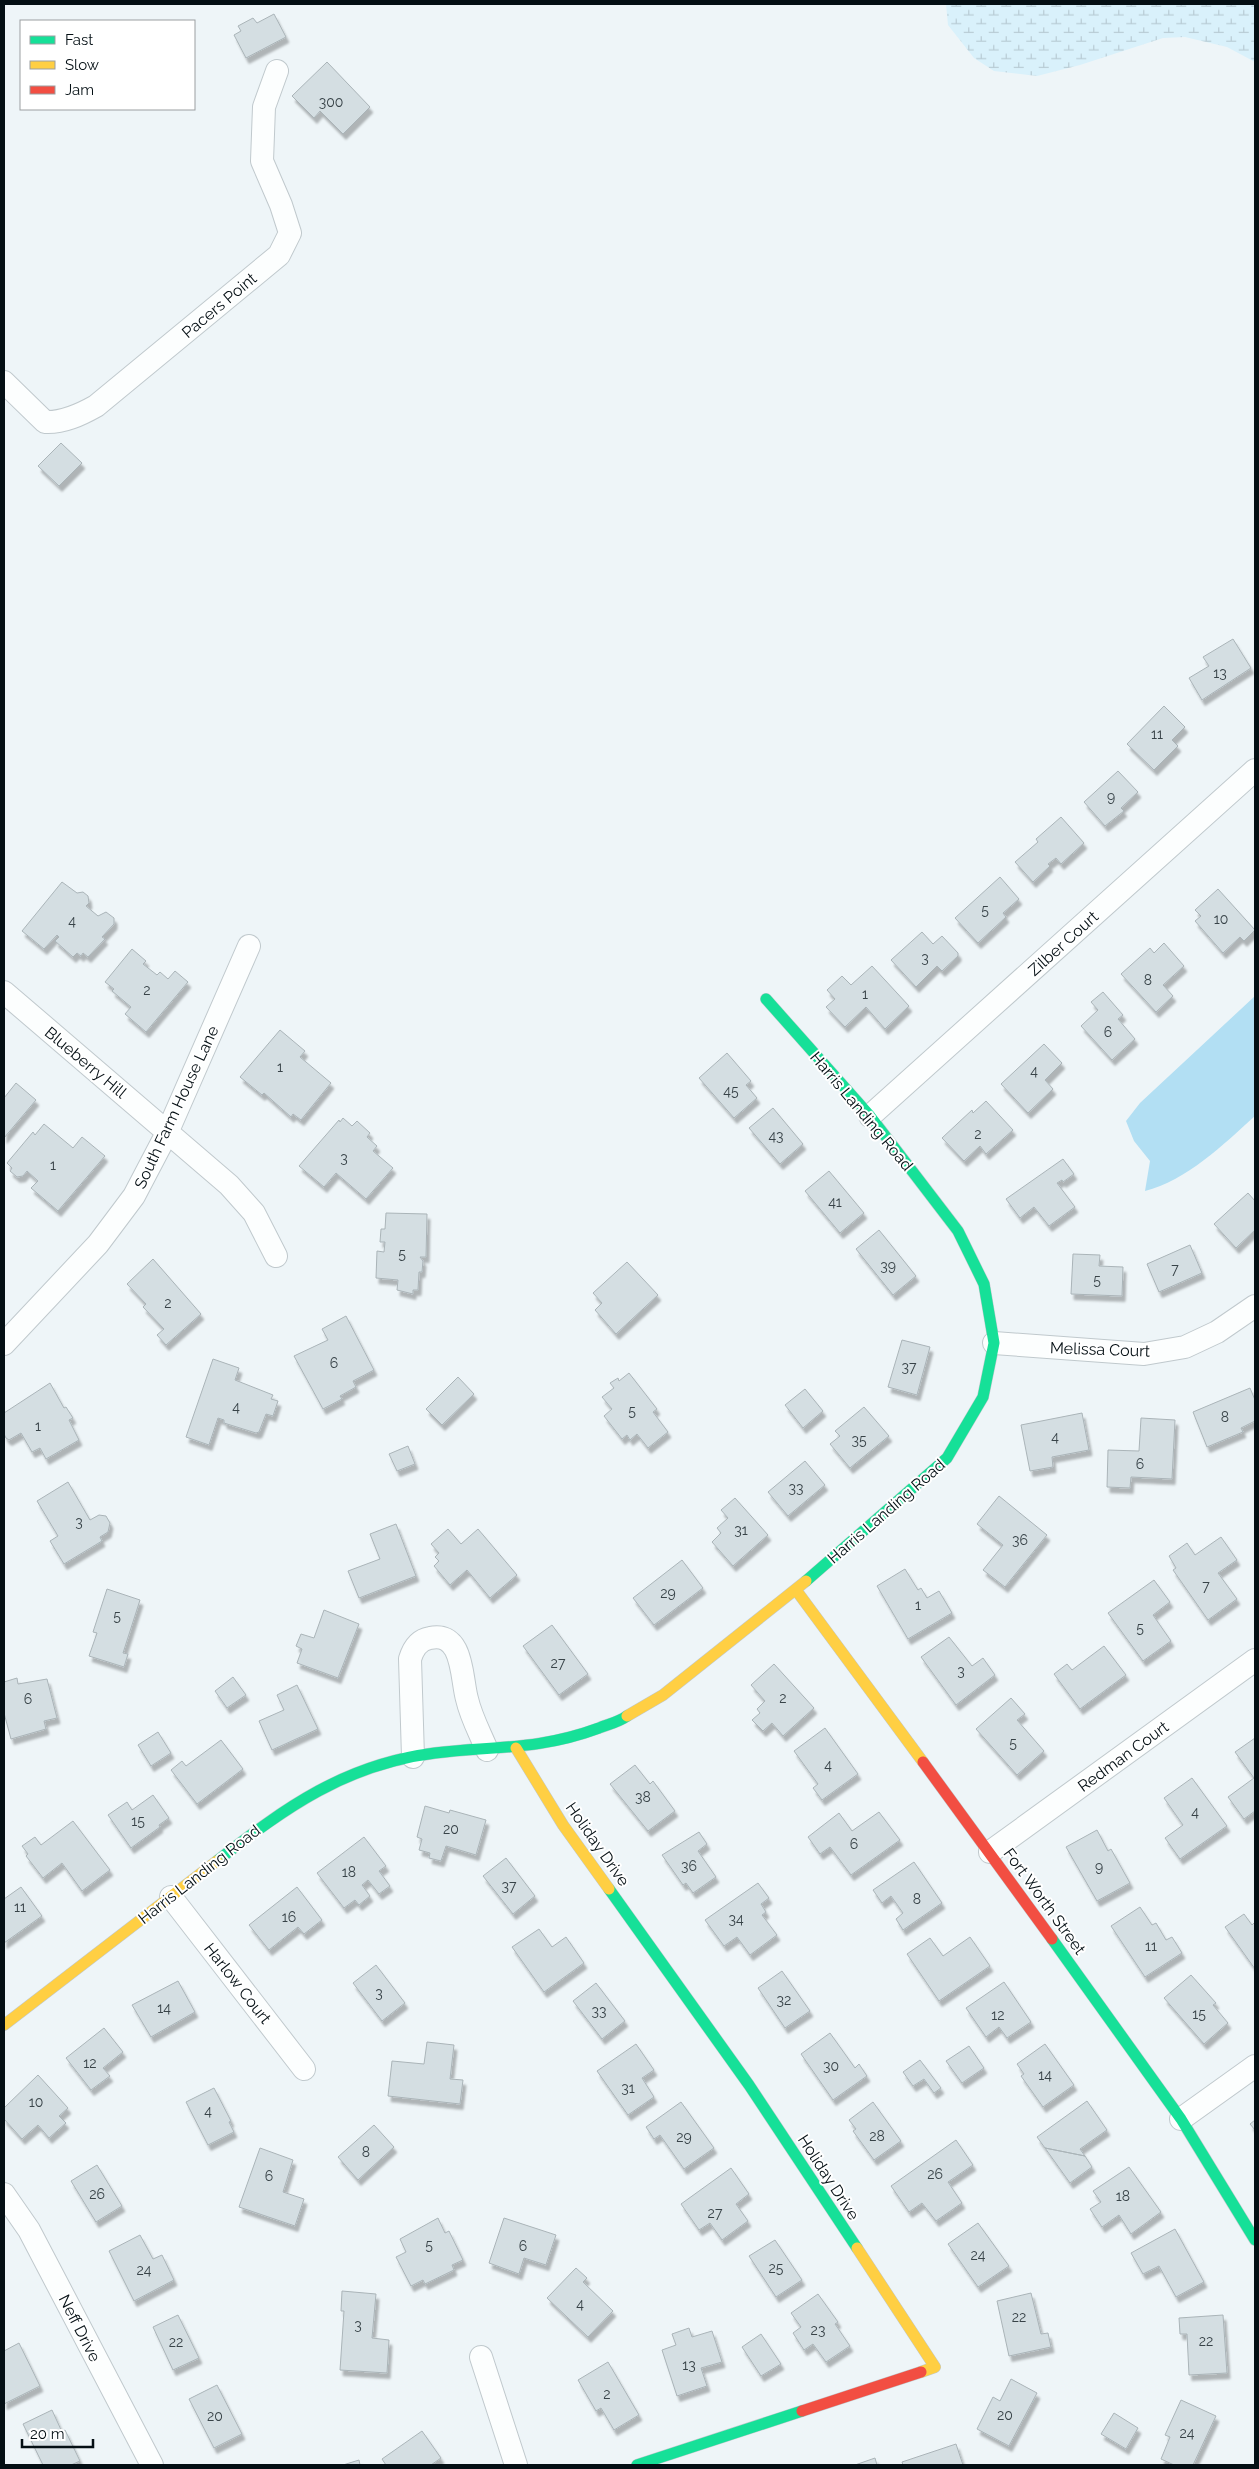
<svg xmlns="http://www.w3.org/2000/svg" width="1259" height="2469" font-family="Raleway,sans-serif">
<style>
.wetland{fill:url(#wetland-marsh)}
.water{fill:#b2dff3}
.building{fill:#d4dee2;stroke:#aab4b8;filter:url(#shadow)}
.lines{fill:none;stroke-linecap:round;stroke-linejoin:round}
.street-casing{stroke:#c0c9cd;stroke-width:24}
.fast-casing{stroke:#c0c9cd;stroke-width:12}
.slow-casing{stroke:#c0c9cd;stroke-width:12}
.jam-casing{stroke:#c0c9cd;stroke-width:12}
.street{stroke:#fcfefe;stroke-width:22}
.fast{stroke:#16e098;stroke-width:11}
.slow{stroke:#ffcf43;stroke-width:11}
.jam{stroke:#f24e42;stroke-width:11}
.labels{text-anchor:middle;stroke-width:4;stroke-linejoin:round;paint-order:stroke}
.number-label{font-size:14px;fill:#384348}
.street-label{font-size:16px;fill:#040f14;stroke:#fff}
</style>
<defs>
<pattern id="wetland-marsh" width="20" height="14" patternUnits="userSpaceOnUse" patternTransform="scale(1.25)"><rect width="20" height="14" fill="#d9f1fb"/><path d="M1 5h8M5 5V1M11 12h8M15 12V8" fill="none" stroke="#b9cdd6"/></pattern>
<filter id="shadow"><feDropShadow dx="3" dy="5.5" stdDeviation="1" flood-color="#0004"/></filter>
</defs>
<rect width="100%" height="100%" fill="#eef5f8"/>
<path class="wetland" d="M946 4H1255V62L1227 47 1185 37 1163 38 1080 65 1037 76 994 71 974 58 948 25Z"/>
<path class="water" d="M1255 996V1116C1224 1144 1186 1181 1145 1191L1150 1161 1134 1141 1126 1121 1140 1103Z"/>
<path class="building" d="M274 14 286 37 246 58 234 35 241 31 238 26 253 18 257 23Z
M327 62 370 107 343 134 320 111 314 118 292 96Z
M61 443 82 463 59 486 38 466Z
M1233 639 1251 668 1202 700 1189 678 1209 666 1203 657Z
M1164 706 1185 727 1172 740 1178 746 1154 770 1127 744Z
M1118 771 1138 792 1121 808 1124 811 1105 826 1084 802Z
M1061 817 1084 843 1061 864 1056 858 1048 864 1050 866 1033 882 1015 862 1038 842 1036 839Z
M1000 877 1019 899 1003 913 1006 917 978 943 955 918Z
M62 882 77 893 83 892 88 896 89 903 86 906 98 916 106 912 114 918V924L102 937 105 939 88 957 83 953 81 956 77 953 73 957 55 941 59 937 57 935 44 949 22 931Z
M1218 889 1255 930 1244 941 1240 937 1223 953 1195 921 1201 916 1195 910Z
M922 932 933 944 942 936 958 953V956L942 971 937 966 916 987 891 960Z
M1164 943 1184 966 1163 985 1173 996 1156 1012 1121 974 1150 948 1154 953Z
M132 949 146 961 143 964 157 975 160 972 168 979 175 971 188 982 146 1032 125 1014 131 1007 112 991 114 989 105 982Z
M872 966 909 1006 885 1029 866 1007 845 1027 826 1007 835 999 827 990 842 976 851 985Z
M1103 992 1123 1015 1118 1019 1135 1039 1112 1060 1081 1026 1098 1010 1091 1002Z
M280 1030 305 1051 300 1057 331 1083 301 1120 293 1114 291 1117 264 1093 262 1095 240 1077Z
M1044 1044 1062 1063 1045 1080 1053 1089 1028 1113 1001 1084Z
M727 1053 751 1081 746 1085 757 1098 734 1118 699 1078Z
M16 1083 36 1100 4 1138V1098Z
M986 1101 1013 1130 986 1154 980 1146 964 1161 942 1138 972 1110 973 1113Z
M773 1108 803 1144 780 1164 749 1128Z
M343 1118 352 1126 357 1121 370 1133 367 1137 377 1146 373 1151 393 1168 366 1199 336 1173 324 1187 299 1166 339 1120 340 1122Z
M44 1124 73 1148 82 1137 105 1156 58 1211 31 1188 38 1181 27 1171 23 1176 17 1177 10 1171 12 1168 7 1163 33 1132 35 1135Z
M1063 1159 1074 1174 1063 1182 1062 1180 1057 1183 1075 1207 1049 1226 1034 1207 1020 1218 1006 1199Z
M829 1171 864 1213 840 1233 805 1191Z
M1248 1193 1255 1201V1230L1236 1248 1214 1224Z
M386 1213 427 1214 426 1257H420L423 1261 422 1272H419L418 1290H413V1294L397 1290 398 1280 376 1278 377 1251 384 1252 385 1242H380L381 1229H385Z
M879 1230 916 1276 893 1295 856 1249Z
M1190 1245 1202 1273 1159 1292 1147 1264Z
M1073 1254 1100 1255 1099 1266 1123 1267 1122 1296 1071 1294Z
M153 1259 201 1314 166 1345 157 1335 164 1329 143 1307 146 1304 127 1284Z
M627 1262 658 1295 616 1334 595 1310 602 1303 593 1293Z
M346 1316 374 1370 353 1381 356 1387 340 1396 342 1399 323 1409 294 1356 328 1340 322 1329Z
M902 1340 930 1347 917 1395 888 1387Z
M213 1359 239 1368 235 1380 273 1395 271 1399 278 1401 273 1416 266 1414 259 1432 256 1433 224 1423V1420L218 1418 209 1445 186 1437Z
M629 1373 657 1409 653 1412 668 1432 648 1448 637 1434 630 1440 627 1435 622 1439 604 1416 612 1409 602 1397 614 1388 610 1383 618 1378 619 1381Z
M458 1377 474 1394 442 1425 426 1409Z
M50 1383 64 1408 66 1407 73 1418 69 1420 79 1440 46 1459 40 1448 32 1452 21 1433 9 1440 6 1438 4 1434V1413Z
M1250 1388 1255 1400V1421L1241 1428 1243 1432 1207 1447 1193 1412Z
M805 1389 823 1411 803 1428 785 1405Z
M864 1407 889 1436 850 1468 830 1444 840 1436 835 1431Z
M1082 1413 1089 1450 1052 1457 1053 1467 1030 1471 1021 1425Z
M1141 1418 1175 1420 1172 1479 1131 1477 1130 1488 1107 1487 1108 1450 1139 1451Z
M408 1446 415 1464 397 1471 389 1454Z
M805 1461 825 1485 788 1516 768 1492Z
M68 1482 90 1520 99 1515 106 1516 110 1523 108 1532 100 1537 102 1541 64 1564 50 1541 58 1536 37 1501Z
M999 1496 1047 1535 1005 1587 983 1570 1003 1545 977 1524Z
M735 1498 768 1535 733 1566 712 1542 721 1533 717 1528 728 1518 721 1510Z
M396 1524 416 1576 359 1598 348 1571 380 1559 370 1534Z
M448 1529 461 1544 478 1529 517 1575 490 1598 467 1570 450 1585 434 1566 439 1561 435 1557 439 1553 431 1544Z
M1221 1537 1237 1560 1218 1573 1237 1599 1208 1620 1173 1570 1176 1568 1169 1556 1187 1543 1195 1555Z
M682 1560 703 1588 654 1625 633 1598Z
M905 1569 918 1590 921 1588 927 1598 939 1591 952 1613 908 1639 877 1586Z
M1154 1580 1170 1602 1153 1615 1171 1641 1143 1661 1108 1613Z
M107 1589 140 1600 123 1653 128 1654 124 1667 89 1656 97 1633 93 1632Z
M324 1610 359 1624 338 1678 297 1663 302 1649 296 1646 301 1634 314 1638Z
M552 1625 588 1674 559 1695 523 1646Z
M949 1637 972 1666 983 1658 995 1675 956 1705 921 1657Z
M1104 1646 1126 1675 1080 1709 1054 1674 1067 1664 1072 1670Z
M774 1664 814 1708 783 1736 772 1723 763 1731 752 1720 760 1713 757 1709 765 1701 751 1685Z
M233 1677 246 1695 227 1708 215 1691Z
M17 1678 18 1684 47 1679 57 1718 44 1721 46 1729 11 1739 4 1713V1682Z
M297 1685 318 1729 272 1750 259 1721 284 1710 277 1695Z
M1011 1698 1025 1714 1017 1720 1044 1751 1017 1775 976 1729Z
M825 1728 858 1774 822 1800 813 1788 818 1784 794 1751Z
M158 1732 171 1753 151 1766 138 1745Z
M1255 1738V1811L1244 1819 1228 1797 1254 1778 1235 1752Z
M221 1740 243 1769 197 1804 171 1770 182 1761 186 1766Z
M635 1765 650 1784 653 1781 675 1811 648 1831 610 1784Z
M1192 1778 1227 1826 1180 1859 1165 1838 1183 1825 1164 1798Z
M153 1795 169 1818 159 1825 160 1827 131 1848 108 1815 127 1802 132 1810Z
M425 1806 449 1813 450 1810 486 1820 476 1855 446 1846 441 1861 429 1858 430 1853 419 1850 422 1839 417 1837Z
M879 1812 900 1840 851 1875 830 1847 820 1854 808 1837 839 1813 852 1831Z
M73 1821 110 1870 82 1891 62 1863 43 1878 26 1856 28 1854 22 1846 35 1837 41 1845Z
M1097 1830 1108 1851 1111 1849 1130 1883 1097 1901 1066 1847Z
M699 1832 707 1844 698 1851 716 1877 693 1893 686 1883 683 1885 662 1855Z
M364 1837 386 1866 379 1871 390 1886 379 1894 368 1880 362 1885 370 1896 359 1905 355 1900 344 1908 317 1873Z
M506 1858 535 1896 513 1914 483 1876Z
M914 1862 942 1903 903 1930 896 1919 903 1913 891 1896 882 1903 873 1890Z
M758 1883 769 1898 761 1904 766 1912 762 1915 777 1935 750 1955 737 1937 724 1946 705 1920Z
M21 1887 42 1916 4 1943V1899Z
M297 1887 322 1920 304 1934 298 1927 269 1950 249 1925Z
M1140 1907 1152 1925 1156 1923 1166 1940 1172 1937 1182 1953 1145 1977 1111 1926Z
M1244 1914 1252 1925 1255 1922V1969L1225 1927Z
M539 1929 552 1947 566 1937 584 1963 544 1992 512 1947Z
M970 1937 990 1966 939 2001 907 1954 930 1938 943 1956Z
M376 1965 405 2003 382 2021 353 1983Z
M782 1971 810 2011 785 2028 758 1988Z
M1191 1975 1216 2003 1213 2005 1228 2023 1204 2044 1164 1998Z
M178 1981 195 2012 151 2037 132 2005Z
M1004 1982 1031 2022 1007 2038 999 2027 986 2037 966 2008Z
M596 1983 625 2021 602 2039 573 2001Z
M104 2028 123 2052 103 2068 110 2076 91 2090 66 2058Z
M830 2033 855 2068 859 2064 867 2076 833 2100 801 2054Z
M427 2042 454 2045 450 2079 463 2080 460 2104 388 2096 392 2061 424 2064Z
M636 2044 654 2070 642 2078 654 2097 628 2115 597 2071Z
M1045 2044 1074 2085 1043 2107 1021 2076 1024 2074 1017 2064Z
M969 2046 984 2068 962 2083 946 2061Z
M920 2060 941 2088 934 2093 924 2079 913 2086 903 2072Z
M38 2075 68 2108 59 2116 66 2123 49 2138 38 2125 22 2139 4 2119V2108Z
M214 2088 231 2121 229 2122 234 2132 208 2145 186 2102Z
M1087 2101 1107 2130 1080 2149 1085 2156 1045 2148 1037 2137Z
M681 2102 714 2148 684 2169 660 2135 654 2139 646 2127Z
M873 2102 901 2141 874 2160 853 2131 856 2129 849 2120Z
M1255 2120V2130L1250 2124Z
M374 2125 394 2147 358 2180 338 2157Z
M956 2140 973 2165 948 2182 962 2203 936 2221 922 2203 909 2212 891 2186Z
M260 2148 293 2160 283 2192 304 2199 295 2226 239 2207Z
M1045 2148 1085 2156 1092 2167 1070 2183Z
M97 2165 122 2206 96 2222 71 2181Z
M1129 2167 1161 2212 1131 2234 1119 2215 1102 2227 1090 2209 1101 2202 1093 2191Z
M731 2168 749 2194 736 2204 748 2221 722 2240 710 2223 699 2230 681 2204Z
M438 2218 445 2233 449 2231 463 2260 452 2265 454 2270 425 2284 423 2280 411 2286 396 2257 406 2252 400 2239Z
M504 2218 556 2235 546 2265 524 2258 519 2274 489 2263Z
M978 2223 1009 2266 978 2287 948 2244Z
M1175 2229 1204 2282 1176 2297 1159 2266 1143 2274 1131 2253Z
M140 2235 153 2259 162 2255 174 2280 134 2301 109 2251Z
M775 2240 802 2280 776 2297 749 2256Z
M576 2268 587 2278 583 2282 613 2311 588 2337 547 2298Z
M342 2291 376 2294 372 2338 389 2340 387 2373 340 2370 344 2311H341Z
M1031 2293 1041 2334 1048 2333 1051 2347 1009 2356 997 2301Z
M818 2294 838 2322 835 2324 850 2346 826 2362 813 2344 804 2350 793 2333 801 2327 791 2313Z
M178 2315 199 2358 173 2370 153 2327Z
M1223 2315 1227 2373 1189 2375 1187 2334H1180L1179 2318Z
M689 2328 692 2337 712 2331 722 2362 701 2368 707 2386 677 2396 662 2350 676 2345 672 2334Z
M761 2334 781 2364 761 2376 742 2347Z
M19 2343 40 2386 4 2404V2351Z
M608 2362 639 2415 614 2430 601 2408 596 2411 578 2380Z
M1011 2379 1037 2393 1009 2446 977 2429 993 2397 1000 2401Z
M217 2385 242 2434 214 2448 189 2399Z
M1181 2400 1216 2416 1193 2465H1174L1161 2459 1170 2437 1165 2435Z
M52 2410 62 2432 65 2430 80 2461 71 2465H43L23 2424Z
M1114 2413 1138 2428 1126 2449 1101 2434Z
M422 2431 441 2458 431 2465H386L382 2459Z
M956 2444 963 2465H903L902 2462Z
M875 2458 877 2465H855Z
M359 2460 360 2465H343Z"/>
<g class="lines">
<defs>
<path id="street" d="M4 382 45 422C63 423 80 415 96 406L279 255 290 233 281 205 262 161 264 107 277 71
M4 992 229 1185 254 1213 276 1256
M870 1116 1255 770
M994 1343 1144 1354 1185 1347 1217 1332 1255 1306
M4 1344 98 1244 134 1196 167 1133 249 946
M413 1757 410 1659C413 1649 418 1640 430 1638 464 1631 461 1678 467 1699 471 1717 480 1733 487 1750
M990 1852 1255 1660
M171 1897 304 2069
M1181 2119 1255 2066
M4 2194 29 2230 152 2465
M481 2357 516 2465"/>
<path id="fast" d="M766 999 870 1116 958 1231 984 1284 994 1343 983 1397 947 1458 806 1581
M217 1861C286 1807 346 1764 435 1753 495 1746 540 1750 599 1728 609 1724 619 1722 627 1716
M609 1889 749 2085 857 2248
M1052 1939 1181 2119 1255 2240
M637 2465 802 2411"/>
<path id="slow" d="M796 1590 923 1762
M627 1716 663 1695 806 1581
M516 1748 563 1825 609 1889
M4 2025 217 1861
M857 2248 935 2367 921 2372"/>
<path id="jam" d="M923 1762 1052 1939
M802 2411 921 2372"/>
</defs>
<use href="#street" class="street-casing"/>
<use href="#fast" class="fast-casing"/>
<use href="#slow" class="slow-casing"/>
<use href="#jam" class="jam-casing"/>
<use href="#street" class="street"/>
<use href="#fast" class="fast"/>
<use href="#slow" class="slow"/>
<use href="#jam" class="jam"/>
</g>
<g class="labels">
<g class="number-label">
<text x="331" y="107">300</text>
<text x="1220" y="678">13</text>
<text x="1157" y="739">11</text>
<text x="1111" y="802">9</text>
<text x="985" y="915">5</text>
<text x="1221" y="924">10</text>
<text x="72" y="926">4</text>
<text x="925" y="963">3</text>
<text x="1148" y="985">8</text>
<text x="147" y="995">2</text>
<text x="865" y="999">1</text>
<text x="1108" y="1037">6</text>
<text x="280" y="1072">1</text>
<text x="1034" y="1076">4</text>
<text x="731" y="1096">45</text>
<text x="978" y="1139">2</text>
<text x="776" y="1141">43</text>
<text x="344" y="1163">3</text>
<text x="53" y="1170">1</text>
<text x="835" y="1207">41</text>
<text x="402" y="1259">5</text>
<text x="888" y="1271">39</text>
<text x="1175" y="1274">7</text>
<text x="1097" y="1285">5</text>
<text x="168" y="1308">2</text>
<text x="334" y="1368">6</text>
<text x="909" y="1372">37</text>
<text x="236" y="1412">4</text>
<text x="632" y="1416">5</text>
<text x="1225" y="1422">8</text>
<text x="38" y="1431">1</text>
<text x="1055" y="1442">4</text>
<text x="859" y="1445">35</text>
<text x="1140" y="1469">6</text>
<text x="796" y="1493">33</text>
<text x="79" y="1527">3</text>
<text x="741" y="1535">31</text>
<text x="1020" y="1545">36</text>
<text x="1206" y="1591">7</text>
<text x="668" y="1598">29</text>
<text x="918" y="1610">1</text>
<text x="117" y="1621">5</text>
<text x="1140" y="1633">5</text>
<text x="558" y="1668">27</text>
<text x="961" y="1676">3</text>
<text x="783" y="1703">2</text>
<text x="28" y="1704">6</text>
<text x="1013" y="1748">5</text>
<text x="828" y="1770">4</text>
<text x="643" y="1802">38</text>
<text x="1195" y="1817">4</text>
<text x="138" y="1826">15</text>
<text x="451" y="1834">20</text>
<text x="854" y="1849">6</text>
<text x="689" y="1871">36</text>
<text x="1099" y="1872">9</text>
<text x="349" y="1877">18</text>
<text x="509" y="1891">37</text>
<text x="917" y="1904">8</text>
<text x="20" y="1912">11</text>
<text x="289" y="1922">16</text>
<text x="736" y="1924">34</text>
<text x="1151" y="1951">11</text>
<text x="379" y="1998">3</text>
<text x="784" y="2005">32</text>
<text x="164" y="2013">14</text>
<text x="599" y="2016">33</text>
<text x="1199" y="2019">15</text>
<text x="998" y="2020">12</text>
<text x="90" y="2068">12</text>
<text x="831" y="2071">30</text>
<text x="1045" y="2080">14</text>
<text x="628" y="2093">31</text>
<text x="36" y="2107">10</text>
<text x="208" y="2116">4</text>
<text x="877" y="2141">28</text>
<text x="684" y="2142">29</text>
<text x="366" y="2157">8</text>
<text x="935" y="2179">26</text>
<text x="269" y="2181">6</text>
<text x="97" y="2199">26</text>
<text x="1123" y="2201">18</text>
<text x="715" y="2218">27</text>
<text x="429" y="2250">5</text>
<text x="523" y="2251">6</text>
<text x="978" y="2260">24</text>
<text x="776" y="2273">25</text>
<text x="144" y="2275">24</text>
<text x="580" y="2309">4</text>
<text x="1019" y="2322">22</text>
<text x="358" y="2330">3</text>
<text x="818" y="2335">23</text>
<text x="1206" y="2346">22</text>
<text x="176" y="2347">22</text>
<text x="689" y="2370">13</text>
<text x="607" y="2399">2</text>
<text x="1005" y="2420">20</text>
<text x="215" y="2421">20</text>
<text x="1187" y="2438">24</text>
</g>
<g class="street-label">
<text transform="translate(219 305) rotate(-40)" y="6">Pacers Point</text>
<text transform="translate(1063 943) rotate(-42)" y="6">Zilber Court</text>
<text transform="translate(86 1062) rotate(40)" y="6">Blueberry Hill</text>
<text transform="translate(176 1107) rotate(-65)" y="6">South Farm House Lane</text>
<text transform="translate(862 1111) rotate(50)" y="6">Harris Landing Road</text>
<text transform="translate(1100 1349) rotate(2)" y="6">Melissa Court</text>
<text transform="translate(886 1511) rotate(-41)" y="6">Harris Landing Road</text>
<text transform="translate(1123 1756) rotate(-36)" y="6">Redman Court</text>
<text transform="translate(598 1844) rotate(55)" y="6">Holiday Drive</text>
<text transform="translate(199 1874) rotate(-38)" y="6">Harris Landing Road</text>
<text transform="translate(1045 1901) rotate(54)" y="6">Fort Worth Street</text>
<text transform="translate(238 1983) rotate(52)" y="6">Harlow Court</text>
<text transform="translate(829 2177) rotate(57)" y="6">Holiday Drive</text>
<text transform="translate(80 2328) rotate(63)" y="6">Neff Drive</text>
</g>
</g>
<rect width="1259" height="2469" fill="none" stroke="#040f14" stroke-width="10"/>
<rect x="20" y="20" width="175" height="90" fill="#ffffff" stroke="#9b9fa1"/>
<rect x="30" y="36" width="25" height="8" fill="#16e098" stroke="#9b9fa1"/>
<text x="65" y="45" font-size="15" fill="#040f14">Fast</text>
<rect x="30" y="61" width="25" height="8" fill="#ffcf43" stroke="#9b9fa1"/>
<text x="65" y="70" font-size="15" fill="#040f14">Slow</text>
<rect x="30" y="86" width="25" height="8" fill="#f24e42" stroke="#9b9fa1"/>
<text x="65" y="95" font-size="15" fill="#040f14">Jam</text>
<path d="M22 2439v8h71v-8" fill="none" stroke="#040f14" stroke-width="2.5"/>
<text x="30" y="2439" font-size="15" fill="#040f14" stroke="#ffffff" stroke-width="4" paint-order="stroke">20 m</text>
</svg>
